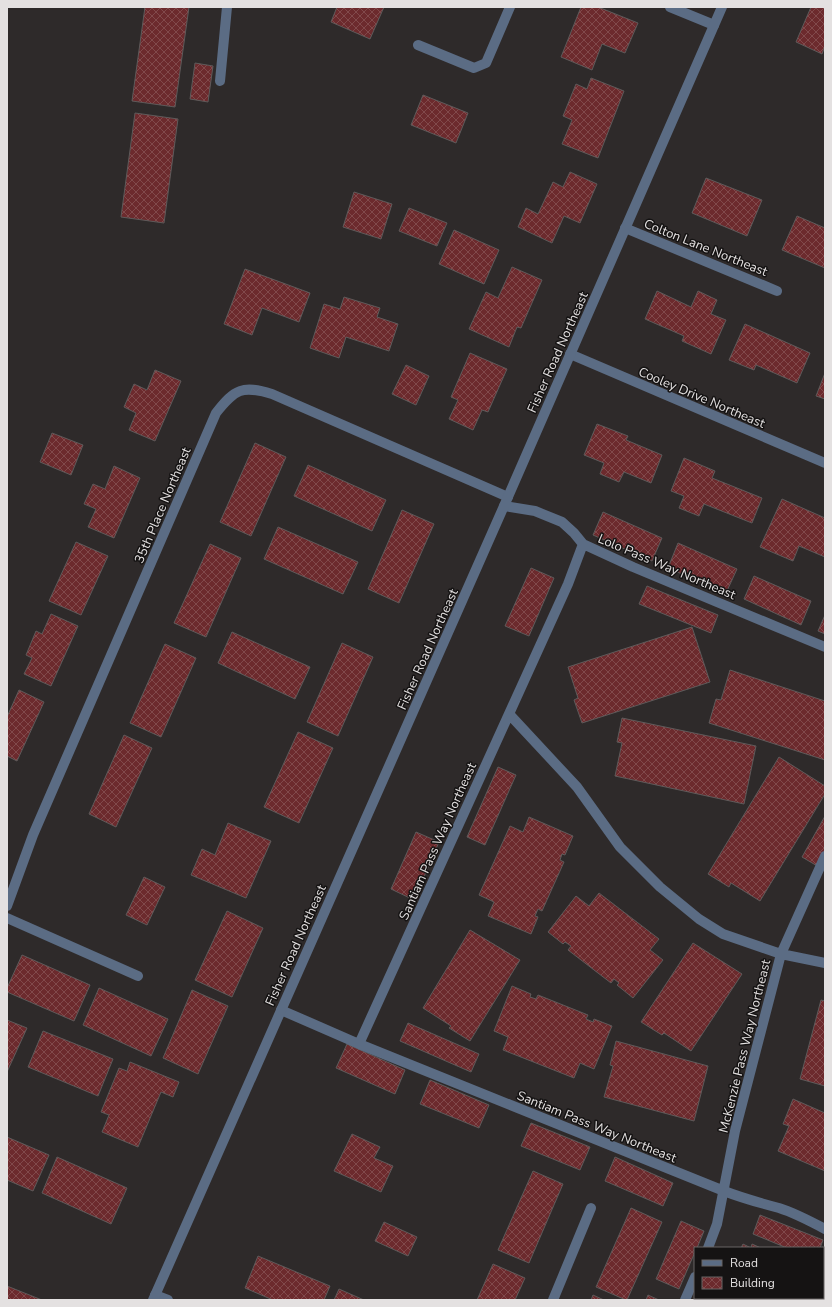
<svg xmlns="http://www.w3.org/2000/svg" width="832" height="1307" font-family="'Nunito Sans',sans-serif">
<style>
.building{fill:url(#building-cross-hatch);stroke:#5e5a5a}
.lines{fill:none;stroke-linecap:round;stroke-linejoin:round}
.service{stroke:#5b6c84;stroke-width:10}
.minor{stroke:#5b6c84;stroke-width:10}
.tertiary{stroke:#5b6c84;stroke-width:10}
.labels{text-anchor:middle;stroke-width:3;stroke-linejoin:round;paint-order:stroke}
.street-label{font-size:13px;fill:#e4e1e1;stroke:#151313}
</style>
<defs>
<pattern id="building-cross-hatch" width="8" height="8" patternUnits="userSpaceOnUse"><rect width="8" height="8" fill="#6c2a2d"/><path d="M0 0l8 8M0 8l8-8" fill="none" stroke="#81494b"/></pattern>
</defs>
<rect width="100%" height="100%" fill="#2e2a2a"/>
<path class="building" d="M145 7H189L175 107 132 101Z
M337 7H384L370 39 331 22Z
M581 7H598L638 23 625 53 602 44 592 70 561 57Z
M811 7H825V46L822 54 796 42Z
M195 63 213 66 208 102 190 99Z
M591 78 624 91 598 158 562 144 572 120 563 116 576 84 587 89Z
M423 95 468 113 456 143 411 125Z
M135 113 178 119 164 223 121 217Z
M570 172 597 184 580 223 564 216 552 243 518 227 526 208 538 214 553 182 563 187Z
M706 178 762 200 747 236 692 213Z
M354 192 392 204 381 239 343 227Z
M409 208 447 223 437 246 399 231Z
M797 216 825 228V268L782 250Z
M454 230 499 250 484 284 439 264Z
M512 267 542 280 521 328 517 327 509 347 469 329 486 292 498 298Z
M245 269 310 293 299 322 262 308 252 335 224 324Z
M657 291 691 307 698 291 717 300 711 314 726 320 711 354 682 341 684 336 645 319Z
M344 297 380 308 377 317 398 324 389 351 346 337 339 358 310 348 324 304 340 309Z
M745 324 810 353 797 383 756 365 754 370 729 360Z
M470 353 507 369 488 412 482 410 473 430 449 419 458 400 451 397Z
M406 365 429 376 416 405 392 394Z
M155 370 181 381 155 441 129 430 136 413 124 407 134 384 147 390Z
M825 373V399L816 396Z
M597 424 628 436 626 440 662 455 651 483 624 472 619 482 600 474 604 463 584 455Z
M52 433 83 445 71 475 40 462Z
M255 443 286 457 251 536 220 522Z
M684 458 715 471 712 478 762 498 752 523 704 504 699 516 679 508 684 496 671 491Z
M308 465 386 500 372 531 294 496Z
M114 466 140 478 114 538 88 527 96 509 84 504 93 484 105 489Z
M782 499 825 518V557L799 546 793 561 760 547Z
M402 510 434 524 399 603 368 589Z
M603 512 662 538 652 561 593 535Z
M278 527 358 562 343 594 264 559Z
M76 542 108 556 81 615 49 601Z
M678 543 737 569 726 593 668 568Z
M210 544 241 558 206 637 174 623Z
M531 568 554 578 529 636 505 626Z
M754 576 811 601 801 625 744 599Z
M647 586 718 615 711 633 639 604Z
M51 614 78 626 51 686 24 674 32 658 26 655 36 631 42 634Z
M825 615V634L818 631Z
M692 627 710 682 582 723 574 700 578 698 568 667Z
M232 632 310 667 295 699 218 663Z
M342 643 373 657 338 736 307 722Z
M165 644 196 658 161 737 130 723Z
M730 670 825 701V760L709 723 716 699 721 700Z
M19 690 44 702 17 761 7 756V717Z
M622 718 756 746 744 804 615 776 622 743 617 742Z
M298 732 333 748 299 823 264 807Z
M124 735 152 748 116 827 89 814Z
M779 757 825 786V794L760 901 731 883 729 887 708 874Z
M498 767 516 775 485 845 467 837Z
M825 816V857L819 867 802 857Z
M529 817 573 836 565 855 562 854 560 860 564 862 542 911 538 909 535 916 538 917 531 934 488 916 494 902 479 895 510 826 523 832Z
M228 823 271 841 246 898 191 875 202 849 215 855Z
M416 832 439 842 414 900 391 889Z
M144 877 165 887 147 925 126 915Z
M599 893 659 939 650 950 663 960 633 998 617 985 619 983 614 979 611 983 568 950 571 946 565 942 563 944 548 932 576 896 589 906Z
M227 911 263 928 232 997 195 980Z
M470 930 520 960 470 1041 449 1028 451 1026 423 1008Z
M693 943 742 974 691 1051 664 1033 662 1035 641 1022Z
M22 955 90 985 74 1021 7 992V988Z
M512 986 531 994 530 997 536 999 538 995 588 1015 586 1019 593 1022 594 1019 612 1026 594 1069 580 1063 574 1078 503 1050 508 1037 494 1031Z
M99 988 168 1019 151 1056 83 1025Z
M192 990 228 1006 198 1074 163 1058Z
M821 1000 825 1001V1086L800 1079Z
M7 1020 27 1028 7 1072Z
M408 1023 479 1054 471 1072 400 1041Z
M43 1031 113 1059 98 1096 28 1067Z
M616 1041 708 1066 694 1121 604 1097 613 1066 610 1065Z
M347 1044 405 1070 395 1094 336 1068Z
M130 1062 179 1082 173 1097 161 1092 138 1147 102 1132 109 1115 101 1112 119 1068 127 1071Z
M430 1080 489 1105 479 1128 420 1104Z
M793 1099 825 1113V1171L778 1151 789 1126 783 1124Z
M531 1123 590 1147 580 1170 521 1146Z
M352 1134 380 1147 374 1158 393 1166 381 1192 334 1171Z
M7 1137 49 1155 33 1191 7 1180Z
M57 1157 127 1188 111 1224 42 1193Z
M615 1157 673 1183 663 1206 605 1181Z
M533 1171 563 1184 529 1263 498 1250Z
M631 1208 662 1222 627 1300H626L596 1287Z
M760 1215 823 1240 820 1248H787L753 1234Z
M681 1221 704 1231 697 1248H695V1252L679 1289 656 1279Z
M384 1222 417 1237 408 1256 375 1241Z
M743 1244 751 1248 752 1244 761 1248H741Z
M258 1256 330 1286 324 1300H273L245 1288Z
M493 1264 525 1278 515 1300H477Z
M7 1286 42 1300H7Z
M339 1289 364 1300H334Z
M593 1295 604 1300H591Z
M648 1295 659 1300H646Z
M714 1298H804L803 1300H713Z"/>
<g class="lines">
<path class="service" d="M670 7 714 25
M418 45 474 68 486 63 510 7
M220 81 227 7
M7 918 138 976"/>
<path class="minor" d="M625 228 777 291
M570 354 825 463
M504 506 535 511 562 522 574 533 583 544 633 567 825 647
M510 715 577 787 620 847 660 887 699 919 723 934 781 954 825 963
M7 906 33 835 216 413C235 389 242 385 272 394L508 497
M281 1010 359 1044 724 1191C742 1198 760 1203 779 1208 795 1213 810 1221 825 1229
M359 1044 568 584 583 544
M708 1248 717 1224 735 1131 781 954 825 856
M155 1295 168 1300
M553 1300 591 1208
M685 1300 695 1277"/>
<path class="tertiary" d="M153 1300 504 506 722 7"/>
</g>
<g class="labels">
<g class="street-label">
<text transform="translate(706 247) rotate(22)" y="5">Colton Lane Northeast</text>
<text transform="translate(557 352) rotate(-66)" y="5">Fisher Road Northeast</text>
<text transform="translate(702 397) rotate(23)" y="5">Cooley Drive Northeast</text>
<text transform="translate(162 505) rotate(-67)" y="5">35th Place Northeast</text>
<text transform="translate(667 566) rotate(23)" y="5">Lolo Pass Way Northeast</text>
<text transform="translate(427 649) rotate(-66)" y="5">Fisher Road Northeast</text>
<text transform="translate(437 841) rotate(-66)" y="5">Santiam Pass Way Northeast</text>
<text transform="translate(295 945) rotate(-66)" y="5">Fisher Road Northeast</text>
<text transform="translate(744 1046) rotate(-76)" y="5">McKenzie Pass Way Northeast</text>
<text transform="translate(597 1126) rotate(22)" y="5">Santiam Pass Way Northeast</text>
</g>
</g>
<rect width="832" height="1307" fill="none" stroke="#e4e1e1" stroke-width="16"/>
<rect x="694" y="1247" width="130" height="52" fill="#151313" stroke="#686565"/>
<rect x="702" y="1260" width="20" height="6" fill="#5b6c84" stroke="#686565"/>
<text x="730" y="1267" font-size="12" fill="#e4e1e1">Road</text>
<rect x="702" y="1277" width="20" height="12" fill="url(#building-cross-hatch)" stroke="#686565"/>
<text x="730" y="1287" font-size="12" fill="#e4e1e1">Building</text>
</svg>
